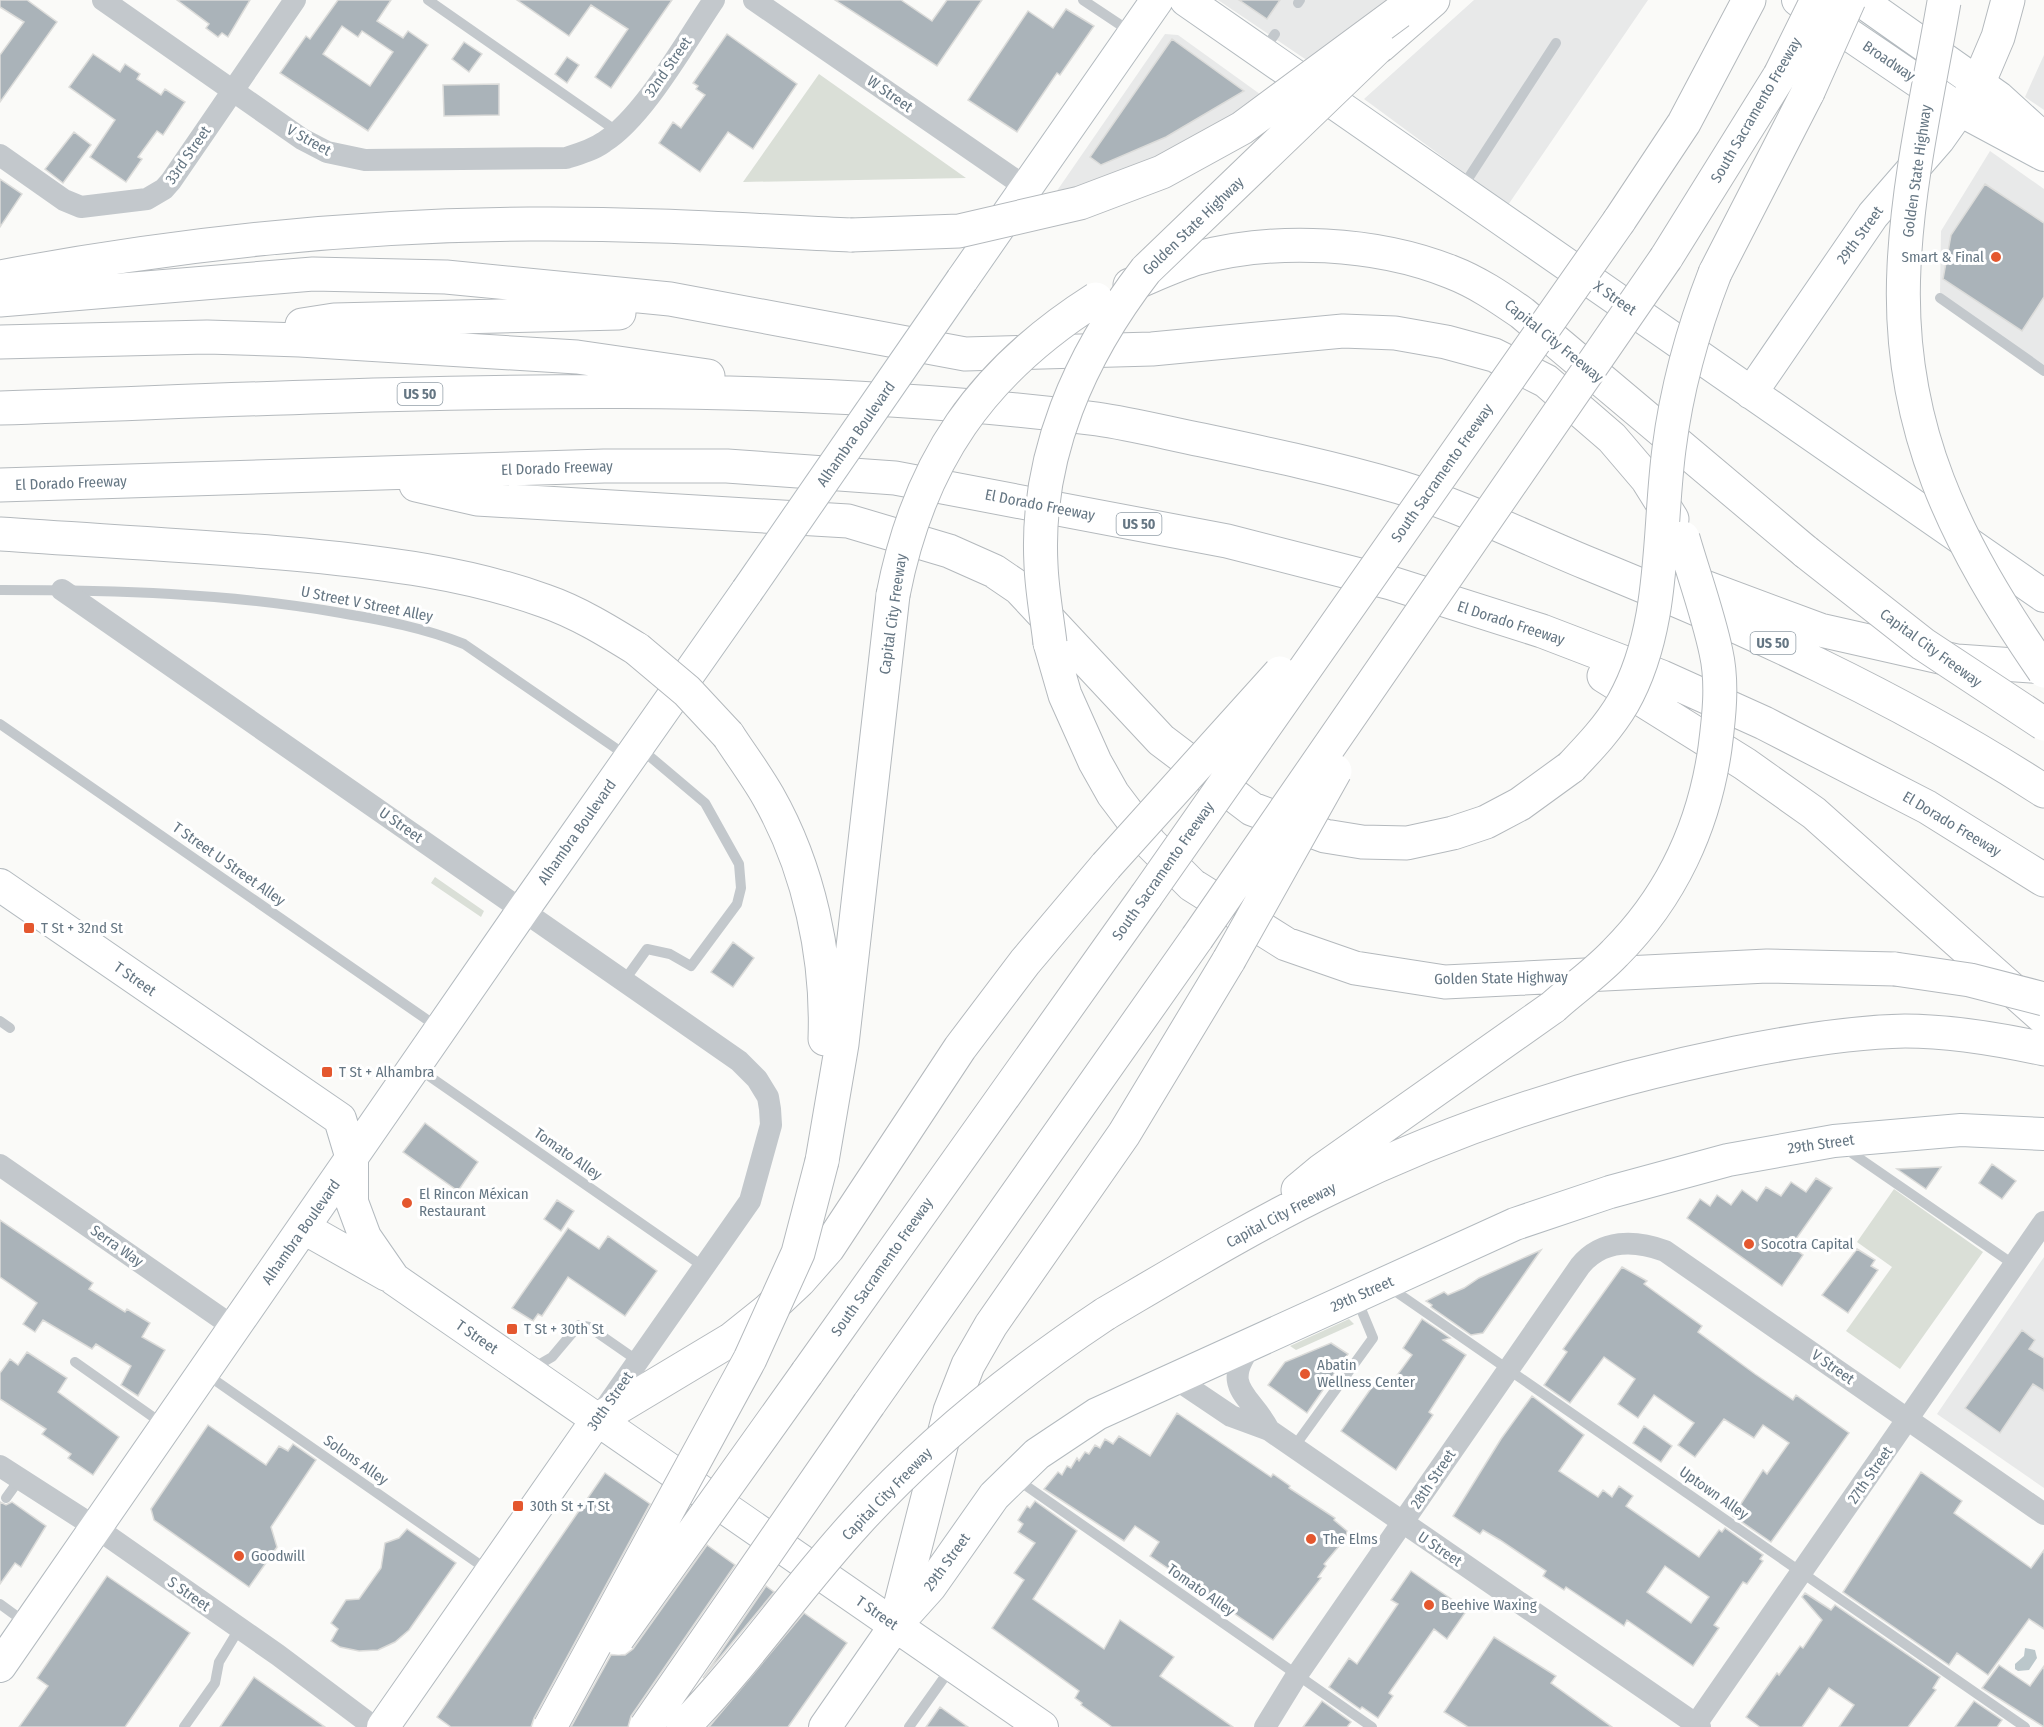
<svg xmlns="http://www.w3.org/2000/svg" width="2044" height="1727" font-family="'Fira Sans Condensed',sans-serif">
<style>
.built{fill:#e8e9e9}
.green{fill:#dadfd7}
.water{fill:#bbc7cb}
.building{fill:#aab3b9;stroke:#dcdcda;stroke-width:1.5;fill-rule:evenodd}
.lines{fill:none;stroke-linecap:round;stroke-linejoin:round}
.secondary-casing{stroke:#b3babf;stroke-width:34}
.highway-casing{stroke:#b4b9bd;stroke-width:35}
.lane{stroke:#c3c8cc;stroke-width:10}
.street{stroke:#c3c8cc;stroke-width:22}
.secondary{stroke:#fff;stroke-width:32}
.highway{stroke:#fff;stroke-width:33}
.secondary-bridge-casing{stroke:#b3babf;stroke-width:34;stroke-linecap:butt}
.highway-bridge-casing{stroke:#b4b9bd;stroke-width:35;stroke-linecap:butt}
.secondary-bridge{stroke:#fff;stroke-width:32}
.highway-bridge{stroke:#fff;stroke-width:33}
.poi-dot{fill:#e4572e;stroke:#fff;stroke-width:2}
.labels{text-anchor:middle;stroke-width:6;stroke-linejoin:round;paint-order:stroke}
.shield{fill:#fff;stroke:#939fa8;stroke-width:1.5}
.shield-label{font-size:14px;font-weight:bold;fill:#657683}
.street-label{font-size:15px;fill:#657683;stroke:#fff}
.poi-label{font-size:15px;fill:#657683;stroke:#fff;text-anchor:start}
</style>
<rect width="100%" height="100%" fill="#fafaf8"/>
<path class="built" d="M1218 0H1392L1311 63Z
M1474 0H1648L1508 205 1364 99Z
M1165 34 1178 35 1264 97 1183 150 1052 198Z
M2044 55V110L2025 97Z
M1990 151 2044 189V365L1940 294 1941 231Z
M2044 1257V1488L1937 1414Z"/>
<path class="green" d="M819 74 966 178 743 182Z
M435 877 484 911 481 917 431 883Z
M1894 1189 1983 1252 1900 1369 1846 1331 1892 1267 1857 1242Z
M1349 1319 1354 1324 1296 1350 1290 1346Z"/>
<path class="water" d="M2025 1648 2035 1650 2037 1658 2029 1670 2018 1671 2015 1669V1664L2024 1656Z"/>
<path class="building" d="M0 0H27L57 22 0 102V55L24 22 0 7Z
M177 0H250L228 37 222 33 218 37 206 28 209 24Z
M338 0H391L377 21 403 38 408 31 428 45 368 131 280 73 306 36 310 39ZM342 26 358 37 362 31 393 52 370 86 323 54Z
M517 0H672L611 88 595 77 628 29 591 5 569 36Z
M835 0H901L932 21 947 0H982L937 66Z
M1239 0H1280L1267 19Z
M1066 9 1094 26 1060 75 1057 73 1017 132 968 100 1028 11 1053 28Z
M727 34 797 84 753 149 728 132 700 172 659 143 673 122 681 128 705 95 696 89 698 86 693 83Z
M1172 39 1244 91 1166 137 1101 165 1090 157Z
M464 42 482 54 469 72 452 59Z
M93 54 120 72 125 64 140 74 137 79 161 95 165 89 185 102 163 135 157 131 138 157 142 159 126 182 90 157 115 120 69 87Z
M567 57 579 65 567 83 555 74Z
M499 84V115L444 116 443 85Z
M74 132 91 145 63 183 45 169Z
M0 179 22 194 0 227Z
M1985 184 2044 223V297L2022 331 1943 279 1951 235Z
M733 942 754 958 733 987 711 972Z
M425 1123 478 1162 458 1191 403 1152Z
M1992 1164 2016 1181 2002 1199 1979 1183Z
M1941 1167 1926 1189 1897 1169Z
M1816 1178 1832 1188 1791 1246 1803 1255 1782 1286 1687 1218 1700 1199 1710 1206 1717 1195 1731 1205 1742 1190 1757 1201 1766 1187 1781 1196 1791 1182 1806 1192Z
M557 1200 574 1211 561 1231 544 1219Z
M0 1220 93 1283 89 1289 125 1312 127 1309 150 1323 142 1337 165 1350 138 1396 121 1385 131 1366 96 1344 92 1349 43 1320 35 1332 23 1324 37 1303 0 1277Z
M568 1228 599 1249 608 1236 657 1271 625 1316 568 1277 542 1316 538 1314 533 1321 512 1308Z
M1857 1249 1875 1260 1871 1266 1878 1270 1848 1313 1822 1295Z
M1541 1250 1483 1333 1471 1335 1431 1307 1432 1305 1426 1301 1444 1292 1448 1295 1464 1288 1479 1278Z
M1622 1267 1647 1281 1644 1284 1702 1326 1698 1332 1755 1374 1793 1400 1796 1395 1849 1433 1771 1542 1733 1516 1763 1470 1767 1474 1789 1443 1763 1425 1754 1438 1724 1419 1695 1457 1678 1445 1694 1423 1654 1395 1638 1418 1618 1404 1635 1379 1604 1357 1570 1403 1544 1385 1567 1352 1563 1349Z
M1422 1319 1450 1338 1443 1340 1466 1355 1429 1412 1433 1415 1396 1470 1341 1431 1379 1377 1390 1385 1412 1355 1403 1348Z
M2022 1330 2035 1340 2029 1349 2044 1358V1391L2033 1384 2000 1433 1965 1408Z
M1331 1343 1348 1354 1307 1413 1268 1385 1285 1362Z
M27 1352 67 1378 58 1392 119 1437 93 1475 68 1458 71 1454 42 1434 46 1429 0 1399V1373L10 1359 18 1365Z
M1532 1396 1584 1435 1559 1471 1598 1497 1603 1490 1612 1497 1619 1486 1633 1496 1626 1506 1699 1557 1719 1530 1722 1532 1725 1528 1763 1555 1760 1559 1763 1561 1747 1584 1743 1582 1714 1625 1719 1628 1693 1666 1627 1620 1624 1626 1566 1587 1564 1590 1543 1576 1546 1571 1500 1540 1483 1530 1480 1534 1453 1516 1501 1439ZM1665 1566 1709 1597 1691 1623 1647 1592Z
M1177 1413 1271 1477 1273 1474 1290 1486 1289 1488 1335 1518 1334 1520 1347 1531 1346 1538 1324 1564 1326 1566 1318 1577 1321 1578 1273 1640 1150 1556 1159 1542 1135 1526 1124 1541 1044 1489 1058 1472 1062 1475 1067 1466 1071 1468 1077 1458 1079 1461 1085 1452 1089 1454 1095 1445 1100 1448 1105 1439 1113 1444 1119 1436 1150 1456Z
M208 1425 266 1465 279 1446 288 1451 293 1444 316 1460 271 1527 277 1547 249 1587 154 1520 151 1509Z
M1644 1426 1672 1446 1661 1462 1633 1443Z
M1921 1472 1962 1501 1954 1513 2031 1568 2044 1550V1629L2029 1619 1988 1675 1957 1653 1949 1665 1843 1592Z
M605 1473 650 1504 534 1718 531 1727H451L437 1717Z
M1035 1501 1077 1531 1033 1599 1104 1649 1120 1620 1174 1657 1160 1676 1233 1727H1112L1081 1705 1082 1703 1075 1698 1079 1691 992 1628 1024 1580 1014 1573 1035 1543 1018 1532 1023 1524 1018 1520 1027 1506 1030 1508Z
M0 1502 6 1505 12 1502 46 1526 21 1567 15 1563 0 1584Z
M407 1529 456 1563 409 1630 395 1642 378 1650 359 1651 340 1647 331 1641 338 1629 331 1623 346 1600 359 1599 381 1568 385 1543 399 1538Z
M707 1545 735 1565 631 1716 628 1727H571L611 1655H625L633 1649Z
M1411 1571 1467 1610 1447 1639 1434 1629 1389 1693 1393 1696 1378 1718 1362 1707 1360 1709 1329 1687 1349 1658 1357 1664 1398 1604 1391 1600Z
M107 1576 190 1633 125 1727H19L48 1686 37 1678Z
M766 1586 774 1592 703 1678Z
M1805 1593 1831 1610 1835 1605 1940 1677 1933 1688 1936 1690 1908 1727H1839L1854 1705 1829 1688 1802 1727H1760L1746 1717 1777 1673 1779 1675 1800 1646 1803 1648 1822 1620 1802 1597Z
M804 1613 847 1643 788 1727H709Z
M1494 1637 1556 1676 1551 1683 1612 1727H1468L1444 1712Z
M1999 1665 2030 1686 2044 1666V1727L1982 1688Z
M254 1677 325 1727H220Z
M1322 1701 1351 1722 1347 1727H1303Z
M1974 1701 2002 1720 1997 1727H1955Z
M940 1707 968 1727H926Z"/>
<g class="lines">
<defs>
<path id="secondary" d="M1186 0 2044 596
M1798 0 1960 110 2044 155
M1860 0 1999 98 2044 139
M962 280 1157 0
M1751 393 1873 215 1939 139 1978 84
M0 885 340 1119 352 1159V1202L365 1237 394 1279 1042 1727
M304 1228 387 1275
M0 1666 523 910 747 591
M383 1727 597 1420
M825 1727 895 1626 930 1587 994 1496 1037 1454 1097 1414 1515 1224 1610 1192 1728 1160 1834 1141 1961 1130 2044 1134"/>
<path id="highway" d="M1380 46 1433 0
M1978 84 1998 37 2008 0
M1619 221 1684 123 1749 0
M1666 258 1780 75
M1715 273 1808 92
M0 277C175 244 353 225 530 224 637 223 745 230 851 235
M1130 285C1152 276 1175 265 1198 258 1276 237 1376 242 1451 272 1477 282 1499 297 1522 313L1806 552
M0 300 313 274 446 277 670 299 965 354 1152 349 1343 331 1395 333 1446 342 1494 355 1546 381 1612 438 1647 479 1672 519
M302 325 334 320 619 313
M0 342 207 337 300 340 577 357 708 376
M0 408C365 396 733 373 1097 419 1132 424 1167 433 1202 440 1268 454 1334 468 1399 487 1464 507 1524 537 1587 563 1745 627 1901 698 2044 791
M0 485 604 466H727L895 478 1227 541 1391 583 1542 631 1662 677 1764 723 1927 807 2044 880
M416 485 477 499 848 521 949 551 994 571 1019 588 1161 740 1252 809 1325 836 1362 842 1407 843 1453 833 1486 822 1520 804 1571 767
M0 534C101 541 203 546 304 555 385 563 468 573 545 601 577 612 608 631 637 649
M1675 576 1820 630 1957 661 2044 667
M1050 643 1065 695 1095 762 1113 794 1150 843 1192 885 1286 944 1355 968 1445 982 1767 966 1895 969
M1604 676 1745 764 1814 813 2044 1018
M728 735C741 755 756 775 768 796 809 868 828 957 825 1039
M822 1161 842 1044 893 595
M1298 1190 1322 1170 1553 1007
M1105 1314C1180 1270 1254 1225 1333 1187 1459 1125 1598 1081 1736 1053 1791 1042 1849 1032 1905 1031 1952 1031 1998 1039 2044 1049
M807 1373 1146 896
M869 1404 1197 938
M597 1420 732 1339 767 1311 799 1281 828 1248 960 1048 1025 962 1106 866
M895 1626 950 1411 968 1365 991 1325 1124 1134 1229 960"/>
</defs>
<use href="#secondary" class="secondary-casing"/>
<use href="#highway" class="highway-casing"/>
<path class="lane" d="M428 0 618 132
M1083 0 1131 32
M1298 3 1300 0
M1264 50 1275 34
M1462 188 1556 43
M1940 298 2044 371
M0 590C115 590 227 593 341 613 382 620 425 628 464 644L627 756
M0 724 439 1028
M624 981 647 949 670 954 691 966 737 904 741 888 739 864 705 803 641 749
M0 1021 10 1028
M416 1067 704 1267
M1843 1147 2013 1264
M1389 1287 2025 1727
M75 1362 163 1424
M533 1368 552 1357 579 1325 589 1327 638 1361
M206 1374 489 1571
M1294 1447 1373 1338 1356 1297
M1015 1478 1372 1727
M6 1498 19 1480
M0 1604 26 1623
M184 1727 215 1683 219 1662 239 1629
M909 1727 951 1668"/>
<path class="street" d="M103 0 302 139 327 152 365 160 566 158C579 154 593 150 604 142 644 117 686 41 714 0
M754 0 1027 188
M0 155 64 200 81 207 147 199 164 189 171 181 295 0
M62 590 739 1061 757 1079 768 1097 770 1109 771 1125 750 1201 603 1411
M0 1165 235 1328
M1253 1344C1218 1388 1251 1394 1269 1430
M1176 1379 1231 1416 1269 1430 1700 1727
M0 1466 95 1527 278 1655 374 1727
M1265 1727 1297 1675 1580 1266C1602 1239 1635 1240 1665 1251L2044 1514
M1694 1727 2044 1222"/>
<use href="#secondary" class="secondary"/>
<use href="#highway" class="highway"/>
<defs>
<path id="secondary-bridge" d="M747 591 962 280"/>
<path id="highway-bridge" d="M1944 2C1929 89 1908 179 1904 267 1896 427 1956 543 2044 671
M1780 75 1817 0
M1808 92 1849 0
M851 235 959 231 1080 203 1162 172 1242 128 1399 12
M1806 552 1923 644 2044 724
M893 595C919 461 981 372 1096 299
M1050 643C1047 617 1042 591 1041 565 1035 456 1080 355 1146 270L1378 47
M637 649 687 691 728 735
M1571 767C1590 747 1609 727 1623 703 1666 627 1658 533 1669 449 1677 386 1692 332 1715 273
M1106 866 1280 673
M1146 896 1619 221
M1197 938 1666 258
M1229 960 1335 771
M1895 969 1970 980 2044 999
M1553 1007C1573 989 1596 973 1615 953 1671 897 1704 826 1715 748 1719 717 1723 683 1716 652 1708 614 1694 576 1683 538
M618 1638 807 1373
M550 1727 750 1359 798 1253 822 1161
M646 1727 869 1404
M683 1727C746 1663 796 1588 857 1522 930 1442 1015 1374 1105 1314"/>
</defs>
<use href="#secondary-bridge" class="secondary-bridge-casing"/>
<use href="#highway-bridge" class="highway-bridge-casing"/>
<use href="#secondary-bridge" class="secondary-bridge"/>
<use href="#highway-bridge" class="highway-bridge"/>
</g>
<g class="poi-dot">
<circle cx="1996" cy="257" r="6"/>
<rect x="23" y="922" width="12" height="12" rx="3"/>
<rect x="321" y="1066" width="12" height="12" rx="3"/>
<circle cx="407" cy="1203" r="6"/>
<circle cx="1749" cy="1244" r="6"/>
<rect x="506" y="1323" width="12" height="12" rx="3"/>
<circle cx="1305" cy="1374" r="6"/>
<rect x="512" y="1500" width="12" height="12" rx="3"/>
<circle cx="1311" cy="1539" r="6"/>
<circle cx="239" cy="1556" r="6"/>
<circle cx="1429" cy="1605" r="6"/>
</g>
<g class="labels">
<g class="shield">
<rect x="397.5" y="383" width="45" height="22" rx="4.5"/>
<rect x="1116.5" y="513" width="45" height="22" rx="4.5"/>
<rect x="1750.5" y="632" width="45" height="22" rx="4.5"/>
</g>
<g class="shield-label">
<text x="420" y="399">US 50</text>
<text x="1139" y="529">US 50</text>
<text x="1773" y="648">US 50</text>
</g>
<g class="street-label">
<text transform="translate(1889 61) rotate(34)" y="5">Broadway</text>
<text transform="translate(668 67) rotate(-55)" y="5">32nd Street</text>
<text transform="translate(890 94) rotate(35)" y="5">W Street</text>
<text transform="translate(1756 110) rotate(-60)" y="5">South Sacramento Freeway</text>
<text transform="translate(309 140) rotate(29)" y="5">V Street</text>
<text transform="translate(188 155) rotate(-55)" y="5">33rd Street</text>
<text transform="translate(1917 171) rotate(-82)" y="5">Golden State Highway</text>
<text transform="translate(1193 226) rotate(-44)" y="5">Golden State Highway</text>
<text transform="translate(1860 235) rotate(-54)" y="5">29th Street</text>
<text transform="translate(1615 298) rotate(35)" y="5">X Street</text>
<text transform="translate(1554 341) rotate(39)" y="5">Capital City Freeway</text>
<text transform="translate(856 434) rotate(-55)" y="5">Alhambra Boulevard</text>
<text transform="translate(557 468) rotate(-2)" y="5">El Dorado Freeway</text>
<text transform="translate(1442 473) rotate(-55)" y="5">South Sacramento Freeway</text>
<text transform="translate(71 483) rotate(-2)" y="5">El Dorado Freeway</text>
<text transform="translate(1040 505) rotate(11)" y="5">El Dorado Freeway</text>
<text transform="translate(367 604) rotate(11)" y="5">U Street V Street Alley</text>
<text transform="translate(893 614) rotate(-82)" y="5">Capital City Freeway</text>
<text transform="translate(1511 623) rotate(18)" y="5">El Dorado Freeway</text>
<text transform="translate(1931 648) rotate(36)" y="5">Capital City Freeway</text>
<text transform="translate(1952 824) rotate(31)" y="5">El Dorado Freeway</text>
<text transform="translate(401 825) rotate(35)" y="5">U Street</text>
<text transform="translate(577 832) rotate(-55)" y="5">Alhambra Boulevard</text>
<text transform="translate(229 864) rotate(35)" y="5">T Street U Street Alley</text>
<text transform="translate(1163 871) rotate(-55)" y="5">South Sacramento Freeway</text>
<text transform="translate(1501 978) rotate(-1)" y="5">Golden State Highway</text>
<text transform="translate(135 979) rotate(35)" y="5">T Street</text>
<text transform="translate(1821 1144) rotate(-8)" y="5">29th Street</text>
<text transform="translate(568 1154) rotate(35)" y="5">Tomato Alley</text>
<text transform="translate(1281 1215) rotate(-28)" y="5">Capital City Freeway</text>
<text transform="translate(301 1232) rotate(-55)" y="5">Alhambra Boulevard</text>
<text transform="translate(117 1246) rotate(35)" y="5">Serra Way</text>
<text transform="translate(882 1267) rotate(-55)" y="5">South Sacramento Freeway</text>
<text transform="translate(1362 1294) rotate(-24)" y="5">29th Street</text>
<text transform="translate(477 1337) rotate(35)" y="5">T Street</text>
<text transform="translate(1833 1367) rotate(35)" y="5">V Street</text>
<text transform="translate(610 1401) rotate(-55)" y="5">30th Street</text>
<text transform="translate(356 1460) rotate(35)" y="5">Solons Alley</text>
<text transform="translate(1870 1475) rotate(-55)" y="5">27th Street</text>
<text transform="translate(1433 1479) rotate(-56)" y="5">28th Street</text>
<text transform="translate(1714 1493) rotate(35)" y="5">Uptown Alley</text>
<text transform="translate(887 1494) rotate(-46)" y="5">Capital City Freeway</text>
<text transform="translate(1440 1549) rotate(34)" y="5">U Street</text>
<text transform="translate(947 1562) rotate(-54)" y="5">29th Street</text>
<text transform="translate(1201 1590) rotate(35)" y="5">Tomato Alley</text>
<text transform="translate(189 1594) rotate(35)" y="5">S Street</text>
<text transform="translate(877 1613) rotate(35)" y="5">T Street</text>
</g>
<g class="poi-label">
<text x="1984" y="262" text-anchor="end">Smart &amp; Final</text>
<text x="41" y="933">T St + 32nd St</text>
<text x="339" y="1077">T St + Alhambra</text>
<text x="419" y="1199">El Rincon Méxican<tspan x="419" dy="17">Restaurant</tspan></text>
<text x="1761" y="1249">Socotra Capital</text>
<text x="524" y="1334">T St + 30th St</text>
<text x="1317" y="1370">Abatin<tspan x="1317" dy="17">Wellness Center</tspan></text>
<text x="530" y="1511">30th St + T St</text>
<text x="1323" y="1544">The Elms</text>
<text x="251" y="1561">Goodwill</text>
<text x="1441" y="1610">Beehive Waxing</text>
</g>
</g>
</svg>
